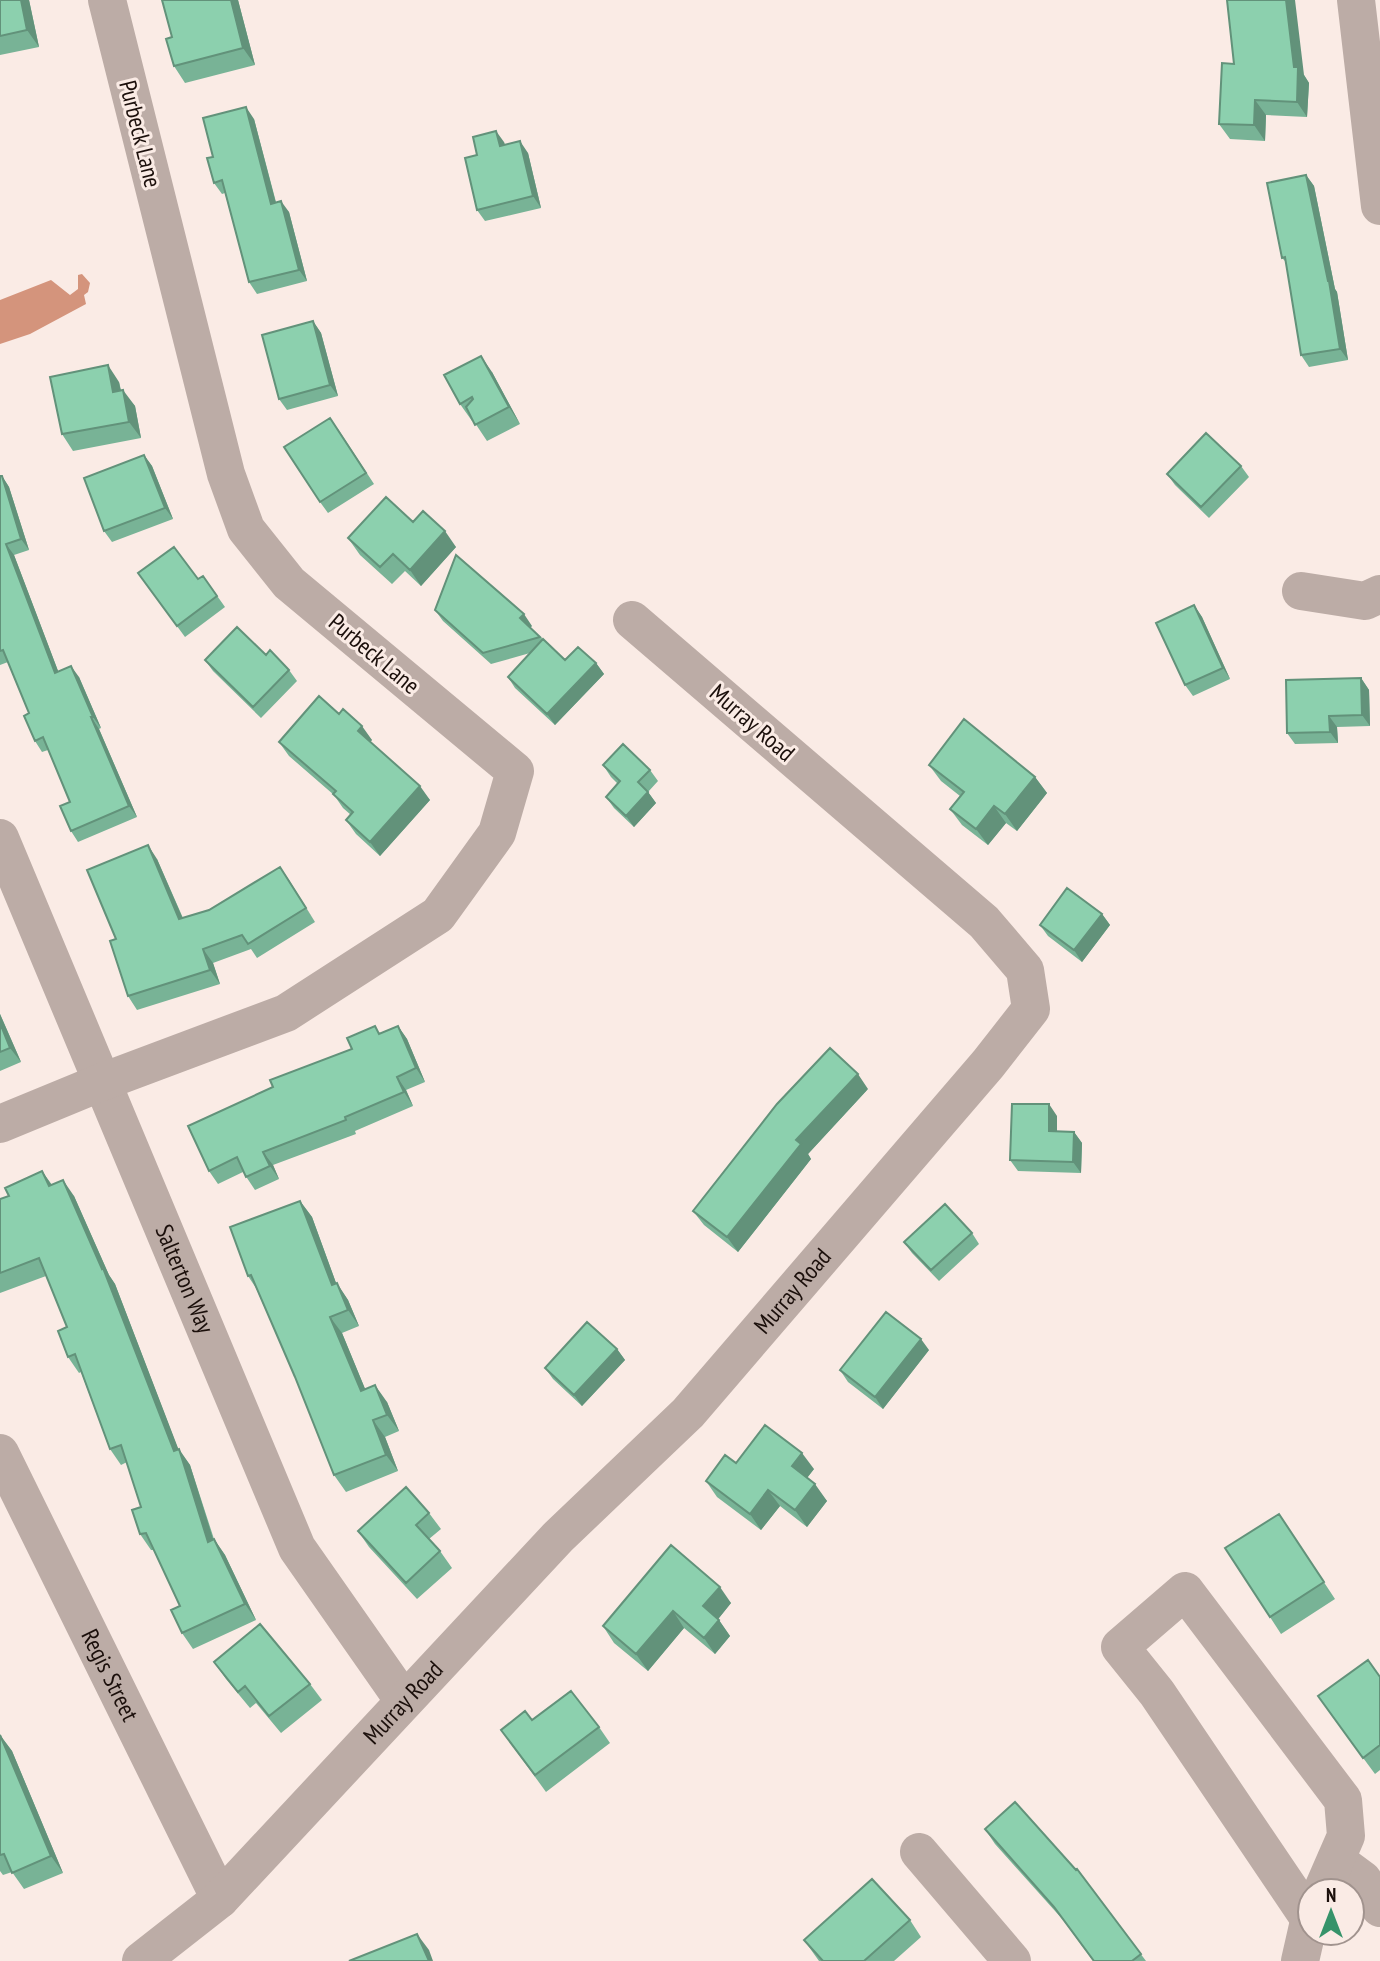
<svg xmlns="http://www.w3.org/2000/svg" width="1380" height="1961" font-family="'PT Sans Narrow',sans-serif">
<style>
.water{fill:#d4947c}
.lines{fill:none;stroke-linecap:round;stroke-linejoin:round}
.minor{stroke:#bcaca6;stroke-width:38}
.wall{fill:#78b396}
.shaded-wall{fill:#62927a}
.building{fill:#8cd0ae;stroke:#62927a;stroke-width:2}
.labels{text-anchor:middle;stroke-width:6;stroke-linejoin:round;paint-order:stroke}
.street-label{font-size:24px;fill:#1b0f0b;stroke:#faebe5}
</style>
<rect width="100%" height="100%" fill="#faebe5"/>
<path class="water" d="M82 274 90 283 88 292 84 295 86 304 30 334 0 344V300L51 280 70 295 78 289V275Z"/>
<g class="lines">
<g class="minor">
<path d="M1356 0 1380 206"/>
<path d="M1301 591 1365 601 1380 594"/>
<path id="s1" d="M0 838 297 1548 404 1701"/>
<path d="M0 1124 102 1082 286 1013 438 915 497 833 515 771 289 583 246 529 226 474 107 0"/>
<path id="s2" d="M0 1453 220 1899"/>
<path d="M919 1852 1012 1961"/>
<path d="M1336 1860 1363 1880 1380 1908"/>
<path d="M1309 1918 1157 1693 1120 1647 1185 1591 1343 1800 1346 1836 1322 1891"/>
<path id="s3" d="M141 1961 220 1899 558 1537 688 1413 988 1064 1031 1009 1025 970 984 922 632 620"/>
<path d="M1300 1961 1310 1917"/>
</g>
</g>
<path class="wall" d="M0 0H29L39 47 0 55Z
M238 0 255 65 185 83 174 66 172 37Z
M1234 64 1304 75 1309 83 1307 117 1266 115 1265 141 1230 139 1219 124Z
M254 119 276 202 289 212 307 281 257 294 249 282 225 193 222 194 214 183 213 157Z
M504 142 505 145 528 153 541 208 485 221 477 210V155Z
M1306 175 1314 186 1335 289 1337 292 1348 360 1309 367 1301 355 1286 262 1282 258Z
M313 321 321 333 338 396 287 410 279 399Z
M492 372 520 424 487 441 473 420 472 421 460 404Z
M119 382 121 390 135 406 141 438 73 451 62 434Z
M338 429 374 484 328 513 320 502Z
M144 455 152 466 173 519 112 542 104 531Z
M1241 466 1249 477 1209 518 1175 485 1167 474Z
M0 476H2L9 487 29 550 14 555 58 671 79 677 101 728 99 729 137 817 78 842 71 831 70 802 48 750 42 752 35 741 29 713 8 662 0 665Z
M413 522 456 547 421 586 405 571 392 584 360 555 348 538Z
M138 573 198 579 203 576 225 607 185 637Z
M1194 605 1202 617 1230 679 1193 696 1185 685Z
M435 610 532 626 530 627 565 660 596 663 604 674 555 725 515 688 508 677 530 653 491 664 443 621Z
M266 655 289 670 297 681 261 718 213 671 205 660Z
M1361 678 1369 690 1370 726 1337 727 1338 743 1295 744 1287 733Z
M339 714 372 740 370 742 430 800 380 856 356 834 346 820 351 815 343 808 334 795 289 756 279 742Z
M603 765 650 770 658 781 648 792 656 803 634 827 614 808 606 797 618 784 611 777Z
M929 765 1035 777 1047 793 1017 831 1006 823 988 845 962 825 950 809 960 796 941 781Z
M157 859 183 918 209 910 280 867 315 922 257 958 251 949 213 963 220 984 137 1010 128 996 116 939Z
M1102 914 1110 925 1082 962 1048 936 1040 925Z
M0 1014 21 1062 0 1071Z
M398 1026 407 1039 425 1082 406 1090 413 1106 355 1131 356 1134 273 1165 279 1179 255 1190 243 1172 218 1184 209 1171 273 1087 352 1049 380 1033Z
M868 1089 808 1154 811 1159 738 1252 704 1225 693 1211Z
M1057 1116V1131L1074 1132 1082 1143 1081 1173 1018 1171 1010 1160Z
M42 1171 52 1185 74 1196 109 1275 115 1284 178 1449 190 1465 214 1539 225 1555 256 1620 193 1649 182 1633 180 1606 154 1550H151L140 1534 141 1507 127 1462 121 1465 110 1449 81 1372 79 1373 68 1357 67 1327 46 1276 0 1293V1199L9 1196Z
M300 1201 312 1217 336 1283 348 1300 359 1326 342 1333 365 1389 387 1402 399 1431 385 1437 398 1471 346 1492 334 1475 295 1377 256 1288 248 1276Z
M972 1233 979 1244 939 1281 912 1253 904 1242Z
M617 1349 625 1360 582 1406 553 1379 545 1368Z
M929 1350 883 1409 848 1382 840 1370Z
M736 1463 814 1469 807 1478 827 1501 807 1527 780 1506 761 1530 717 1497 706 1481Z
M429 1513 441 1529 429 1539 440 1551 452 1568 417 1599 369 1547 358 1531Z
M1279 1514 1335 1599 1281 1634 1270 1617Z
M671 1545 731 1603 718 1619 730 1636 715 1654 684 1628 648 1671 614 1643 603 1626Z
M214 1662 310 1684 322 1700 281 1733 256 1703 250 1708 226 1679Z
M1380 1677V1770L1375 1774 1330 1713Z
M532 1720 599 1727 610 1743 546 1792 501 1730Z
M0 1735 12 1751 63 1873 24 1889 12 1872 3 1875 0 1871Z
M985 1829 1076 1870 1077 1869 1146 1961H1093L1064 1921 995 1844Z
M910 1920 921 1937 894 1961H819L804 1940Z"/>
<path class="shaded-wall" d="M21 0H29L39 47 27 30Z
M231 0H238L255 65 243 48Z
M1286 0H1295L1304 75 1309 83 1307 117 1297 102Z
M1255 100 1266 115 1265 141 1254 125Z
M246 107 254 119 279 215 271 204Z
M496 131 504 142 508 157 500 146Z
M520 141 528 153 541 208 533 196Z
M1306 175 1314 186 1335 289 1337 292 1348 360 1340 349Z
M281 201 289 212 307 281 299 270Z
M313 321 321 333 338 396 330 385Z
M481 356 492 372 520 424 509 407Z
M108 365 119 382 124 408 113 392Z
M123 390 135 406 141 438 129 422Z
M144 455 152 466 173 519 165 508Z
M2 476 9 487 29 550 21 539Z
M445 531 456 547 421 586 410 570Z
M6 544 14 555 63 684 55 673Z
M1194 605 1202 617 1230 679 1223 668Z
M524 614 532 626 528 630 520 618Z
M596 663 604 674 555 725 547 714Z
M71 666 79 677 101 728 93 717Z
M1361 678 1369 690 1370 726 1362 715Z
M1329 716 1337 727 1338 743 1330 732Z
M91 717 99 729 137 817 129 806Z
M362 726 372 740 367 745 358 731Z
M1035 777 1047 793 1017 831 1005 814Z
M420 786 430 800 380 856 370 842Z
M648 792 656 803 634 827 626 816Z
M994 806 1006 823 988 845 976 829Z
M148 845 157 859 189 933 179 919Z
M280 867 289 880 315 922 306 908Z
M1102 914 1110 925 1082 962 1074 950Z
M203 949 213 963 220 984 210 970Z
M0 1014 21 1062 10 1048 0 1023Z
M398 1026 407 1039 425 1082 416 1068Z
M858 1074 868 1089 808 1154 811 1159 738 1252 727 1237 796 1140Z
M397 1077 406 1090 413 1106 404 1092Z
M1049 1104 1057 1116V1143L1049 1131Z
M1074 1132 1082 1143 1081 1173 1073 1162Z
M263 1152 273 1165 279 1179 270 1166Z
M42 1171 53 1187 49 1186Z
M63 1180 74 1196 109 1275 115 1284 183 1461 179 1449 190 1465 219 1558 208 1542 102 1269Z
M300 1201 312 1217 343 1302 332 1285Z
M337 1283 348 1300 359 1326 348 1310Z
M330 1317 342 1333 373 1408 361 1391Z
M921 1339 929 1350 883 1409 875 1397Z
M617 1349 625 1360 582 1406 574 1395Z
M375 1385 387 1402 399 1431 387 1415Z
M373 1420 385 1437 398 1471 386 1455Z
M802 1453 814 1469 803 1483 792 1466Z
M815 1484 827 1501 807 1527 795 1510Z
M768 1490 780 1506 761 1530 750 1514Z
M214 1539 225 1555 256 1620 245 1604Z
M720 1587 731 1603 715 1623 703 1606Z
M673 1611 684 1628 648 1671 636 1654Z
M719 1620 730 1636 715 1654 704 1638Z
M0 1735 12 1751 63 1873 51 1856Z
M417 1934 429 1950 433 1961H429Z"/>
<path class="building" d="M0 0H21L27 30 0 36Z
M162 0H231L243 48 174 66 166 39 172 37Z
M1227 0H1286L1294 67H1298L1297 102 1255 100 1254 125 1219 124 1222 63 1234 64Z
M246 107 271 204 281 201 299 270 249 282 222 180 214 183 207 158 213 157 203 118Z
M496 131 500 146 520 141 533 196 477 210 465 158 477 155 473 137Z
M1306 175 1328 281H1329L1340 349 1301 355 1285 257 1282 258 1267 183Z
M313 321 330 385 279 399 262 335Z
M481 356 509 407 475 425 466 407 473 399 472 397 460 404 444 375Z
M108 365 113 392 123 390 129 422 62 434 50 377Z
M330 418 366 473 320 502 284 447Z
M1206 433 1241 466 1201 507 1167 474Z
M144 455 165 508 104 531 84 478Z
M0 476H2L21 539 6 544 55 673 71 666 93 717H91L129 806 71 831 60 806 70 802 43 737 35 741 24 716 29 713 3 650 0 651Z
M386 497 413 522 423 511 445 531 410 570 393 554 380 567 348 538Z
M174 547 198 579 203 576 217 596 177 626 138 573Z
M456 555 524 614 520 618 540 637 483 653 435 610Z
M1194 605 1223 668 1185 685 1156 623Z
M237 627 266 655 270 650 289 670 253 707 205 660Z
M543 639 565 660 578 647 596 663 547 714 508 677Z
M1361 678 1362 715 1329 716 1330 732 1287 733 1286 680Z
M319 696 339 714 343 709 362 726 358 731 420 786 370 842 346 820 353 812 333 794 336 791 279 742Z
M964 719 1035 777 1005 814 994 806 976 829 950 809 964 792 929 765Z
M623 744 650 770 638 782 648 792 626 816 606 797 620 781 603 765Z
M148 845 179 919 209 910 280 867 306 908 248 944 242 935 203 949 210 970 128 996 110 941 116 939 87 870Z
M1067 888 1102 914 1074 950 1040 925Z
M0 1023 10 1048 0 1052Z
M375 1026 379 1034 398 1026 416 1068 397 1077 404 1092 345 1117 346 1120 263 1152 270 1166 246 1177 237 1157 209 1171 188 1126 273 1087 270 1080 352 1049 347 1038Z
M830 1048 858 1074 796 1140 801 1144 727 1237 693 1211 777 1104Z
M1012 1104H1049V1131L1074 1132 1073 1162 1010 1160Z
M42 1171 49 1186 63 1180 102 1269 103 1268 174 1451 179 1449 208 1542 214 1539 245 1604 182 1633 171 1610 180 1606 146 1533 140 1534 132 1510 141 1507 121 1445 110 1449 75 1354 68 1357 58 1331 67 1327 39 1258 0 1273V1199L9 1196 5 1188Z
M300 1201 332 1285 337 1283 348 1310 330 1317 361 1391 375 1385 387 1415 373 1420 386 1455 334 1475 295 1377 251 1275 248 1276 230 1227Z
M945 1204 972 1233 931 1270 904 1242Z
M886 1312 921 1339 875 1397 840 1370Z
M587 1322 617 1349 574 1395 545 1368Z
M765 1425 802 1453 792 1466 815 1484 795 1510 768 1490 750 1514 706 1481 725 1455 736 1463Z
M406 1487 429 1513 416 1525 440 1551 406 1583 358 1531Z
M1279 1514 1324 1582 1270 1617 1225 1548Z
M671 1545 720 1587 703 1606 719 1620 704 1638 673 1611 636 1654 603 1626Z
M260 1624 310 1684 269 1716 245 1686 238 1692 214 1662Z
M1368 1660 1380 1677V1745L1363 1758 1318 1696Z
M571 1691 599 1727 535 1775 501 1730 525 1711 532 1720Z
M0 1735 51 1856 12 1873 4 1854 0 1855Z
M1015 1802 1076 1870 1077 1869 1141 1954 1132 1961H1094L1054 1907 985 1829Z
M872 1879 910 1920 864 1961H823L804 1940Z
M417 1934 429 1961H349Z"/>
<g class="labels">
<g class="street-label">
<text transform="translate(140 134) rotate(76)" y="8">Purbeck Lane</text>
<text transform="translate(374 654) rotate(40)" y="8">Purbeck Lane</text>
<text transform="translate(752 723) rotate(41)" y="8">Murray Road</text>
<text dy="8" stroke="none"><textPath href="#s1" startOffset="478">Salterton Way</textPath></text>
<text dy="8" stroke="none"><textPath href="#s3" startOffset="936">Murray Road</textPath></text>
<text dy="8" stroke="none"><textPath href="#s2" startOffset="248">Regis Street</textPath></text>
<text dy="8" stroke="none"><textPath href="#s3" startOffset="369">Murray Road</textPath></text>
</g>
</g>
<g transform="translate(1331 1912)"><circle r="33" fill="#faebe5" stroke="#a1938e" stroke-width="2"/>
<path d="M0-5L12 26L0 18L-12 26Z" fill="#36936a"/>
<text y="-10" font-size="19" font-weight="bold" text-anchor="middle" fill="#1b0f0b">N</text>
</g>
</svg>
